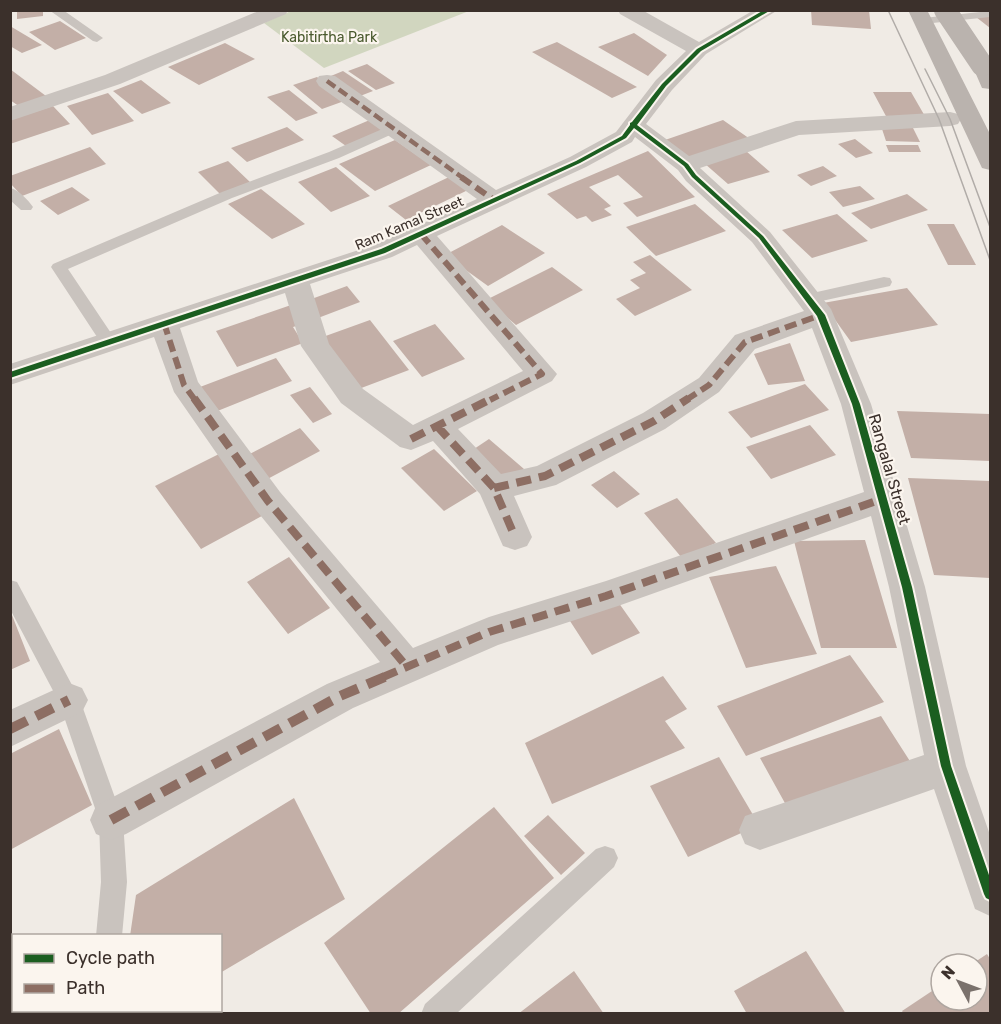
<svg xmlns="http://www.w3.org/2000/svg" width="1001" height="1024" font-family="Rubik,sans-serif">
<style>
.green{fill:#d1d6bf}
.building{fill:#c3afa7}
.lines{fill:none;stroke-linecap:round;stroke-linejoin:round}
.lane{fill:#c9c3be;fill-rule:evenodd}
.street{fill:#c9c3be;fill-rule:evenodd}
.secondary{fill:#bab3ae;fill-rule:evenodd}
.tram{stroke:#b1aca8;stroke-width:1.5}
.secondary-bridge{stroke:#bab3ae;stroke-width:22}
.quiet-far3{stroke:#8d6e63;stroke-width:4.5;stroke-dasharray:10 4.5;stroke-linecap:butt}
.quiet-far2{stroke:#8d6e63;stroke-width:6;stroke-dasharray:12 6;stroke-linecap:butt}
.quiet-far1{stroke:#8d6e63;stroke-width:8;stroke-dasharray:15 8;stroke-linecap:butt}
.quiet{stroke:#8d6e63;stroke-width:10;stroke-dasharray:19 10;stroke-linecap:butt}
.cycleway-casing{stroke:#fbf5ee;stroke-width:4}
.cycleway{fill:#1b5e20;fill-rule:evenodd}
.labels{text-anchor:middle;stroke-width:4.5;stroke-linejoin:round;paint-order:stroke}
.far-park-label{font-size:14px;fill:#4a5a2e;stroke:#fbf5ee}
.far-street-label{font-size:14px;fill:#3b302b;stroke:#fbf5ee}
.street-label{font-size:16px;fill:#3b302b;stroke:#fbf5ee}
</style>
<rect width="100%" height="100%" fill="#f0ebe5"/>
<path class="green" d="M291 11H469L324 68 264 23Z"/>
<path class="building" d="M17 10H43V16L17 19Z
M811 10H869L871 29 812 25Z
M990 16V28L976 17Z
M60 21 86 38 55 50 29 32Z
M10 26 42 45 22 53 10 46Z
M634 33 667 55 648 76 598 47Z
M557 42 637 87 612 98 532 52Z
M225 43 255 59 199 85 168 67Z
M367 64 395 83 376 90 348 71Z
M10 69 50 99 23 109 10 100Z
M343 71 373 91 355 98 326 78Z
M317 77 347 100 322 109 293 85Z
M141 80 171 103 142 114 113 91Z
M289 90 318 113 296 121 267 97Z
M873 92H911L926 118H887Z
M108 93 134 121 92 135 67 106Z
M53 106 70 124 10 144V120Z
M372 119 387 128 346 146 332 136Z
M723 120 750 139 691 160 665 140Z
M911 124 920 142 886 141 881 126Z
M287 127 304 140 247 162 231 148Z
M855 139 873 153 856 158 838 144Z
M395 140 431 165 375 191 339 164Z
M886 145H918L921 152H889Z
M90 147 106 164 22 196 10 183V176Z
M648 151 695 197 637 217 623 203 643 197 618 175 589 187 611 206 604 209 612 215 592 222 586 216 577 219 547 194Z
M746 151 770 172 728 184 704 163Z
M228 161 251 183 220 194 198 172Z
M823 166 837 176 811 186 797 175Z
M336 167 370 196 331 212 298 182Z
M449 177 468 190 406 220 388 206Z
M860 186 875 199 843 207 829 192Z
M72 187 90 200 58 215 40 201Z
M261 189 305 224 272 239 228 204Z
M907 194 928 210 871 229 851 213Z
M695 204 726 231 656 256 626 227Z
M837 214 868 241 812 258 782 230Z
M927 224H954L976 265H948Z
M502 225 545 253 488 286 445 255Z
M650 255 692 290 635 316 616 299 640 288 630 280 646 273 633 262Z
M552 267 583 290 516 325 486 300Z
M347 286 360 302 318 318 306 301Z
M907 288 938 325 851 342 823 303Z
M294 304 306 323 293 327 303 343 237 367 216 331Z
M370 320 409 370 356 390 320 338Z
M435 324 465 359 422 377 393 341Z
M790 343 805 381 768 385 754 354Z
M276 358 292 381 215 412 200 387Z
M805 384 829 410 751 438 728 412Z
M310 387 332 414 313 423 290 395Z
M897 411 990 414V461L911 458Z
M810 425 836 455 771 479 746 447Z
M300 428 320 451 260 483 240 459Z
M489 439 524 469 500 485 465 455Z
M434 449 477 491 444 511 401 468Z
M223 452 271 511 201 549 155 486Z
M614 471 640 494 617 508 591 485Z
M908 478 990 481V578L934 575Z
M677 498 716 543 682 558 644 513Z
M865 540 897 648H821L794 541Z
M289 557 330 608 288 634 247 582Z
M776 566 817 654 746 668 709 577Z
M616 599 640 633 592 655 570 621Z
M10 610 30 661 10 670Z
M850 655 884 702 746 756 717 706Z
M663 676 687 709 665 721 685 748 552 804 525 743Z
M881 716 915 769 791 814 760 758Z
M59 729 92 805 10 850V754Z
M719 757 759 825 688 857 650 786Z
M294 798 345 899 220 973V936H130L136 895Z
M494 807 554 878 398 1014H371L324 943Z
M548 815 585 853 561 875 524 836Z
M806 951 846 1014H747L734 991Z
M987 954 990 959V1014H904L902 1011 941 985V1000H977V964H972Z
M14 961V1010H80L74 1014H10V962Z
M574 971 604 1014H518Z
M123 1010H159L154 1014H124Z"/>
<g class="lines">
<path class="lane" d="M49 10H63L103 38 97 42 93 41Z
M990 11V17L923 24 917 21 923 18Z
M394 124 401 128 399 131 339 158 232 198 68 269 117 342 115 346H103L51 267 53 264 222 192 329 152Z
M10 188C19 190 28 200 33 207L31 210H21L10 200Z
M884 277 890 278 892 282 890 286 808 304 800 299 808 294Z
M10 580 17 582 80 700 123 820 127 882 122 936H96L101 882 99 820 59 702 10 609Z
M605 846 614 849 618 858 614 867 456 1014H421L425 1004 596 849Z
M88 1010H116V1014H88Z"/>
<path class="street" d="M261 10H288L286 14 120 84 10 121V107L105 75Z
M618 10H642L699 42 754 10H778L706 54 672 90 646 124 689 156 796 121 950 112 958 114 961 119 958 124 950 126 799 135 700 168 770 232 831 309 871 404 925 587 966 766 990 835V916L975 909 934 789 760 850 745 844 739 830 745 816 924 755 889 587 871 516 618 606 498 645 353 708 126 834 111 840 96 834 90 820 96 806 327 684 380 662 256 510 174 392 154 337 10 385V364L374 245 477 199 319 86 316 81 319 76 327 75 335 76 496 190 570 157 616 132 656 80 686 51 620 14ZM635 137 678 170 686 181 752 242 804 311 735 335 699 378 643 413 537 466 501 474 458 429 552 381 557 374 437 236 586 167 632 142ZM417 245 523 371 413 425 363 389 329 344 310 284 392 257ZM285 293 301 346 341 403 400 447 411 450 433 441 480 494 503 546 515 550 527 546 532 537 514 496 556 485 665 429 719 392 755 349 812 328 841 404 864 492 606 581 489 617 413 648 280 492 198 382 180 328Z
M69 683 82 688 88 700 82 712 10 747V710Z"/>
<path class="secondary" d="M908 10H927L990 134V170L982 168Z
M982 59 990 62V89L982 88 972 65 975 61Z"/>
<path class="tram" d="M888 10 939 119 990 260
M925 69 950 119 990 227"/>
<path class="secondary-bridge" d="M945 10 982 65"/>
<path class="quiet-far3" d="M327 81 463 178"/>
<path class="quiet-far2" d="M461 177 494 200
M421 234 542 374 490 400
M164 323 184 385 195 400
M686 400 709 385 745 342 821 315"/>
<path class="quiet-far1" d="M194 398 268 501 407 667
M437 426 494 488 515 537
M411 439 493 398
M494 488 545 476 654 421 689 398
M383 677 489 632 606 596 882 499"/>
<path class="quiet" d="M10 729 69 700
M111 820 340 696 387 676"/>
<defs>
<path id="cycleway" d="M764 10H771L701 51 666 86 637 125 688 164 696 175 763 236 825 315 860 404 912 587 951 766 990 878V900L986 898 984 894 941 766 902 587 852 404 817 316 759 238 692 177 684 166 634 128 626 138 580 163 385 253 10 378V372L381 249 576 161 622 136 630 125V123L632 122 662 84 697 49Z"/>
</defs>
<use href="#cycleway" class="cycleway-casing"/>
<use href="#cycleway" class="cycleway"/>
</g>
<g class="labels">
<g class="far-park-label">
<text x="329" y="42">Kabitirtha Park</text>
</g>
<g class="far-street-label">
<text transform="translate(409 223) rotate(-23)" y="5">Ram Kamal Street</text>
</g>
<g class="street-label">
<text transform="translate(890 469) rotate(74)" y="6">Rangalal Street</text>
</g>
</g>
<rect width="1001" height="1024" fill="none" stroke="#3b302b" stroke-width="24"/>
<rect x="12" y="934" width="210" height="78" fill="#fbf5ee" stroke="#aea6a0" stroke-width="1.5"/>
<rect x="24" y="954" width="30" height="9" fill="#1b5e20" stroke="#aea6a0" stroke-width="1.5"/>
<text x="66" y="964" font-size="18" fill="#3b302b">Cycle path</text>
<rect x="24" y="984" width="30" height="9" fill="#8d6e63" stroke="#aea6a0" stroke-width="1.5"/>
<text x="66" y="994" font-size="18" fill="#3b302b">Path</text>
<g transform="translate(959 982) rotate(311)"><circle r="28" fill="#fbf5ee" stroke="#aea6a0" stroke-width="1.5"/>
<path d="M0-4.5L10 22L0 15L-10 22Z" fill="#7a716c"/>
<text y="-9" font-size="16" font-weight="bold" text-anchor="middle" fill="#3b302b">N</text>
</g>
</svg>
